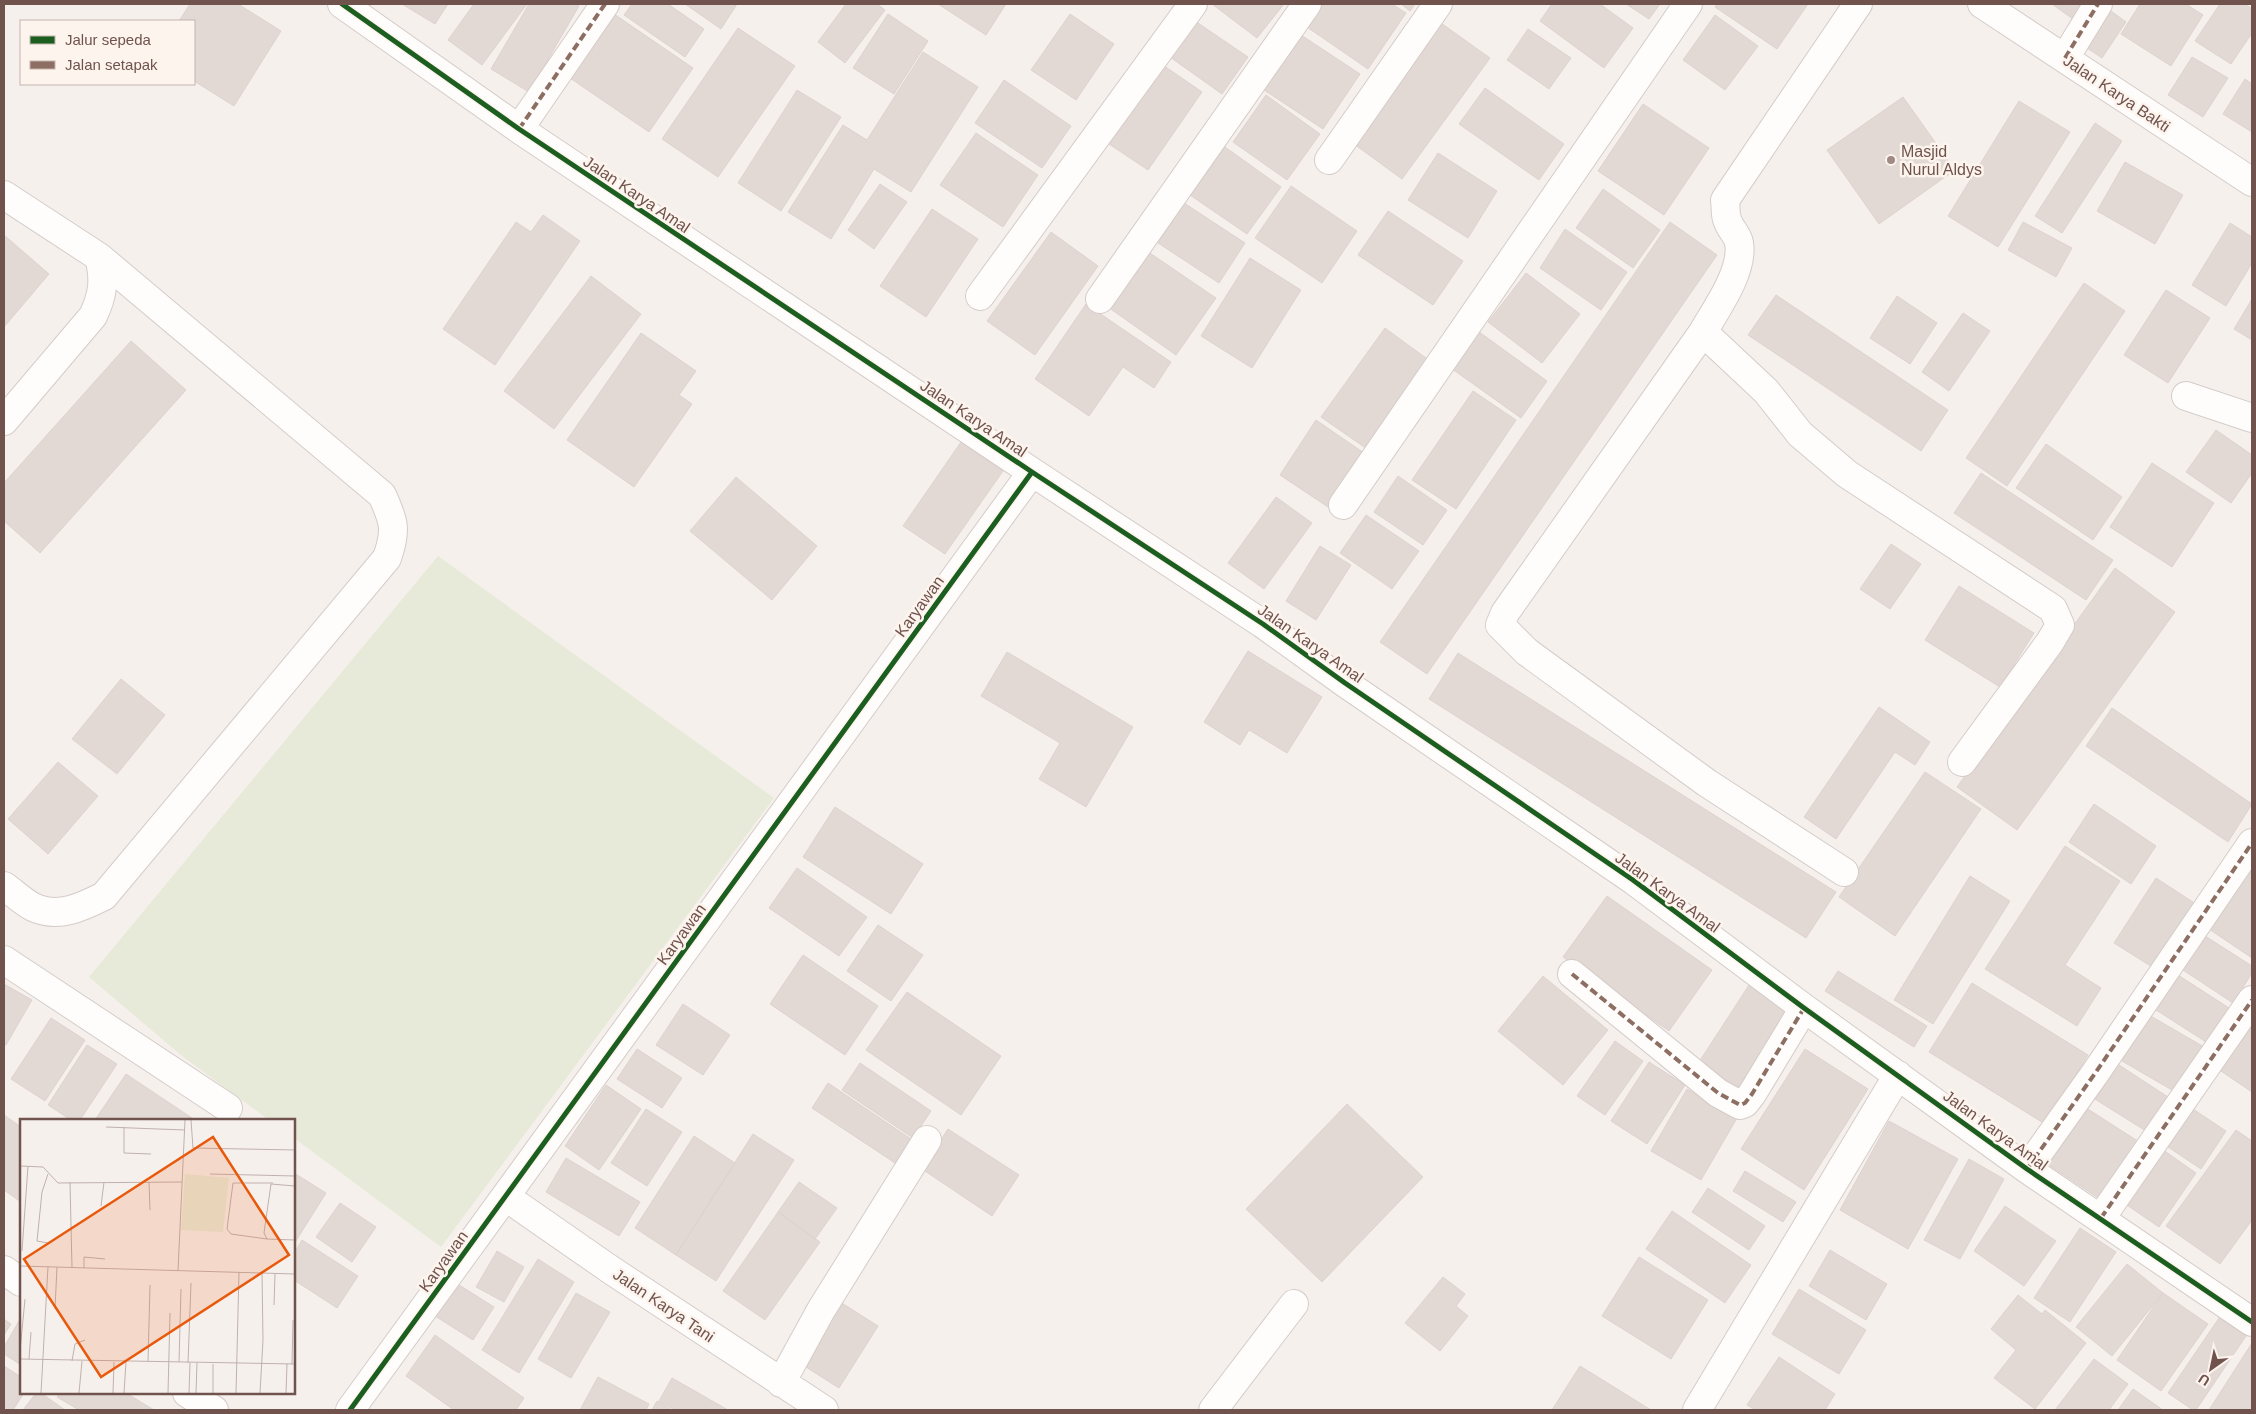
<svg xmlns="http://www.w3.org/2000/svg" width="2256" height="1414" font-family="Helvetica,sans-serif">
<style>
.green{fill:#e7ead8}
.building{fill:#e2d8d4;stroke:#ded2cf}
.lines{fill:none;stroke-linecap:round;stroke-linejoin:round}
.minor-casing{stroke:#d4ccc9;stroke-width:30}
.minor{stroke:#fefdfc;stroke-width:28}
.quiet{stroke:#8d6e63;stroke-width:4;stroke-dasharray:8 4;stroke-linecap:butt}
.cycleway-casing{stroke:#fdf4ee;stroke-width:8}
.cycleway{stroke:#1b5e20;stroke-width:5}
.poi-dot{fill:#a08a85;stroke:#fdf4ee;stroke-width:2}
.labels{text-anchor:middle;stroke-width:5;stroke-linejoin:round;paint-order:stroke}
.street-label{font-size:16px;fill:#71534e;stroke:#fdf4ee}
.poi-label{font-size:16px;fill:#71534e;stroke:#fdf4ee;text-anchor:start}
.inset-road{fill:none;stroke:#c1b1ad;stroke-width:1}
.view{fill:#e8590c;fill-opacity:0.15;stroke:#e8590c;stroke-width:2.5}
.inset-edge{fill:none;stroke:#71534e;stroke-width:2.5}
</style>
<rect width="100%" height="100%" fill="#f6f0ec"/>
<path class="green" d="M438 556 774 798 441 1247 294 1138V1120H269L182 1056 89 977Z"/>
<path class="building" d="M190 4H238L281 31 234 106 194 81V21H179Z
M402 4H448L435 24Z
M474 4H527L482 65 448 40Z
M529 4H575L579 6 529 92 491 69Z
M632 4H668L704 29 685 57 624 15Z
M685 4H737L721 29Z
M846 4H877L885 10 845 63 818 42Z
M938 4H1006L986 35Z
M1212 4H1284L1257 38Z
M1318 4H1392L1406 13 1368 69 1304 25Z
M1401 4H1415L1410 11Z
M1552 4H1600L1633 28 1604 68 1540 21Z
M1626 4H1660L1649 19Z
M1717 4H1808L1777 49 1715 7Z
M2052 4H2090L2077 22Z
M2140 4H2186L2203 15 2171 66 2121 34Z
M2220 4H2245L2252 9V33L2231 64 2195 41Z
M2111 11 2126 22 2102 58 2087 48Z
M614 14 693 68 649 132 570 78Z
M888 14 928 41 894 94 853 68Z
M1070 14 1114 44 1076 100 1031 70Z
M1715 15 1758 46 1725 90 1683 60Z
M1195 21 1248 57 1222 94 1170 57Z
M1441 23 1490 58 1402 179 1354 144Z
M738 28 795 66 718 177 662 139Z
M1528 29 1571 58 1549 89 1507 60Z
M1298 33 1360 74 1323 129 1261 88Z
M923 52 978 87 911 192 874 169 831 239 788 212 843 125 867 140Z
M2192 57 2228 78 2203 117 2168 95Z
M1157 61 1202 92 1148 170 1103 140Z
M2245 79 2252 84V132L2223 114Z
M1004 80 1071 126 1042 168 975 123Z
M1485 88 1564 144 1539 180 1459 124Z
M797 90 841 117 781 211 738 183Z
M1266 95 1320 134 1287 180 1233 142Z
M1903 97 1955 170 1879 224 1827 150Z
M2019 101 2070 132 1998 247 1948 216Z
M1643 104 1709 148 1664 215 1598 171Z
M2095 123 2122 141 2062 233 2035 216Z
M976 133 1038 175 1003 227 940 185Z
M1225 147 1281 187 1247 234 1190 195Z
M1438 153 1497 191 1468 238 1408 200Z
M2125 162 2183 195 2155 244 2097 211Z
M880 184 907 202 874 249 848 230Z
M1291 186 1357 231 1322 283 1255 238Z
M1603 189 1660 230 1633 268 1576 228Z
M1184 203 1245 243 1219 283 1158 243Z
M932 209 978 239 926 317 880 286Z
M1388 211 1463 261 1433 305 1358 255Z
M543 215 580 241 495 365 443 329 516 222 531 232Z
M1670 222 1717 255 1427 674 1380 642Z
M2023 222 2072 248 2056 277 2008 250Z
M2230 223 2252 237V263L2226 306 2192 285Z
M1565 229 1627 272 1601 310 1540 268Z
M1051 232 1098 266 1035 355 987 321Z
M4 235 49 274 4 327Z
M1144 249 1216 298 1176 355 1105 305Z
M1250 258 1301 290 1252 368 1201 336Z
M1526 273 1580 314 1542 363 1488 322Z
M591 276 641 314 554 429 504 391Z
M2084 283 2125 311 2007 486 1966 458Z
M2166 290 2210 318 2168 383 2124 355Z
M1776 295 1948 410 1921 451 1748 335Z
M1897 296 1937 323 1910 364 1870 338Z
M2252 299V340L2234 329Z
M1086 304 1171 362 1154 388 1123 367 1089 416 1035 379Z
M1963 313 1990 331 1949 391 1922 372Z
M1385 328 1430 361 1367 449 1321 417Z
M1475 329 1547 381 1521 418 1448 366Z
M641 333 696 371 679 395 692 404 634 487 567 440Z
M131 341 186 390 40 553 4 521V483Z
M1473 391 1516 420 1456 509 1412 480Z
M1316 420 1367 455 1331 509 1280 475Z
M2216 430 2252 455V473L2231 503 2186 472Z
M961 442 1003 471 945 554 903 526Z
M2046 444 2122 497 2093 540 2016 488Z
M2152 463 2214 503 2172 567 2110 527Z
M1981 473 2113 560 2086 600 1954 513Z
M1398 476 1447 510 1423 545 1374 512Z
M736 477 817 546 772 600 690 531Z
M1276 497 1312 523 1264 589 1228 563Z
M1366 515 1419 551 1392 589 1340 553Z
M1891 544 1921 564 1890 609 1860 589Z
M1320 546 1351 565 1316 620 1286 601Z
M2115 568 2175 612 2017 830 1957 787Z
M1959 586 2034 633 2000 687 1925 640Z
M1248 651 1322 697 1287 753 1249 730 1240 745 1204 722Z
M1007 652 1133 727 1086 807 1039 779 1060 743 981 696Z
M1458 653 1836 892 1806 938 1429 699Z
M121 679 165 715 117 774 72 739Z
M1879 707 1930 742 1915 765 1895 752 1836 839 1804 817Z
M2112 708 2252 804 2228 842 2086 746Z
M58 762 98 796 48 854 8 819Z
M1925 772 1981 809 1895 936 1839 897Z
M2094 804 2156 846 2131 884 2069 842Z
M835 807 923 864 891 914 803 857Z
M2065 846 2120 881 2065 965 2101 988 2077 1026 1985 969Z
M2252 855V958L2203 925Z
M797 868 867 917 839 956 769 908Z
M1970 876 2010 901 1933 1024 1894 1000Z
M2156 878 2199 906 2157 970 2114 943Z
M1607 896 1712 970 1669 1031 1563 957Z
M878 925 923 955 891 1001 847 971Z
M2202 934 2252 966V973L2233 1003 2180 968Z
M803 955 878 1006 845 1055 770 1004Z
M1838 971 1927 1026 1914 1047 1825 991Z
M2175 973 2229 1008 2206 1042 2153 1008Z
M1543 976 1608 1030 1563 1085 1498 1031Z
M1751 982 1791 1009 1738 1088 1699 1062Z
M1972 983 2088 1055 2045 1124 1929 1052Z
M4 984 32 1000 6 1045 4 1043Z
M907 992 1001 1056 961 1115 866 1050Z
M683 1004 730 1035 703 1075 656 1045Z
M2149 1015 2211 1051 2184 1097 2122 1061Z
M51 1018 85 1040 45 1101 11 1079Z
M2252 1018V1092L2218 1069Z
M1615 1041 1643 1061 1605 1115 1577 1096Z
M87 1045 117 1064 80 1120H71L48 1105Z
M637 1049 682 1078 662 1108 617 1079Z
M1805 1049 1868 1089 1804 1190 1741 1149Z
M2113 1061 2168 1097 2146 1131 2090 1096Z
M1649 1062 1685 1085 1647 1144 1611 1121Z
M860 1063 931 1111 913 1138 842 1090Z
M126 1074 195 1120H95Z
M828 1083 911 1139 895 1163 812 1108Z
M606 1085 641 1109 599 1170 565 1146Z
M1687 1089 1737 1118 1701 1180 1651 1151Z
M1347 1104 1423 1177 1322 1282 1246 1209Z
M2187 1105 2226 1131 2201 1169 2162 1143Z
M2083 1106 2144 1145 2106 1203 2046 1163Z
M646 1109 682 1132 647 1186 611 1163Z
M4 1115 21 1127V1202L4 1190Z
M1889 1121 1958 1159 1908 1249 1840 1210Z
M948 1129 1019 1175 992 1216 922 1169Z
M2236 1130 2252 1141V1220L2220 1264 2166 1226Z
M753 1134 794 1160 716 1281 676 1255Z
M694 1136 735 1163 676 1255 635 1228Z
M2156 1145 2196 1173 2159 1227 2118 1199Z
M566 1158 640 1202 619 1236 546 1192Z
M1969 1159 2004 1179 1960 1259 1924 1240Z
M1745 1171 1796 1202 1783 1222 1733 1191Z
M294 1173 326 1193 294 1244Z
M799 1182 837 1208 815 1239 778 1212Z
M1708 1188 1765 1226 1749 1250 1692 1212Z
M340 1203 376 1227 352 1262 316 1237Z
M2005 1206 2056 1241 2024 1286 1974 1251Z
M1672 1211 1751 1265 1725 1303 1646 1249Z
M778 1212 820 1242 765 1320 723 1291Z
M2080 1228 2116 1252 2070 1322 2034 1298Z
M302 1240 358 1276 337 1308 294 1280V1254Z
M1830 1250 1887 1284 1866 1320 1809 1286Z
M497 1251 524 1267 504 1302 476 1287Z
M1639 1257 1708 1300 1671 1359 1602 1316Z
M538 1259 574 1282 519 1373 482 1350Z
M2127 1264 2163 1293 2112 1356 2076 1327Z
M1443 1277 1465 1294 1456 1306 1468 1316 1440 1351 1405 1323Z
M456 1283 494 1307 473 1340 435 1316Z
M1799 1289 1866 1330 1839 1374 1772 1334Z
M576 1293 610 1312 571 1378 538 1359Z
M2163 1293 2208 1324 2161 1391 2117 1360Z
M2018 1295 2042 1314 2045 1310 2086 1343 2035 1409 1994 1378 2016 1350 1991 1329Z
M837 1300 878 1326 839 1388 798 1362Z
M2219 1318 2246 1336 2196 1410H2193L2168 1393Z
M4 1319 11 1324 4 1335Z
M19 1321 21 1323V1365L4 1354V1347Z
M435 1335 524 1398 516 1410H454L406 1376Z
M2252 1343V1410H2209Z
M1779 1357 1835 1394 1825 1410H1755L1747 1405Z
M2094 1359 2128 1384 2109 1410H2055Z
M4 1366 21 1377V1393H24L13 1410H4Z
M1580 1366 1651 1410H1552Z
M598 1377 649 1404 646 1410H580Z
M672 1378 728 1410H675L659 1401Z
M2133 1389 2163 1410H2118Z
M36 1393H41L65 1410H23Z
M60 1393H126L154 1410H79L57 1397Z
M657 1401 672 1410H652Z"/>
<g class="lines">
<defs>
<path id="minor" d="M342 4 519 129 1032 472 1263 624 1345 683 1633 880 1804 1008 2027 1169 2252 1322
M1982 4 2252 182
M2065 58 2098 4
M519 129 605 4
M1329 160 1438 4
M4 195 99 257C105 280 103 295 93 316L4 421
M980 296 1193 4
M1100 299 1307 4
M1703 332 1766 391 1800 434 1847 474 2053 609 2060 625 2050 642 1962 762
M2186 396 2252 418
M1343 505 1688 4
M1844 872 1707 783 1527 652 1500 625 1505 613 1703 332C1716 309 1744 271 1739 243 1738 235 1729 228 1727 219 1725 214 1726 206 1725 200L1858 4
M4 886C13 892 23 902 33 907 58 919 82 907 104 896L387 558C397 530 394 521 382 495L99 257
M4 960 228 1108
M1572 974 1718 1093 1740 1105 1745 1103 1752 1094 1804 1008
M2027 1169 2096 1072 2252 843
M506 1197 611 1270 824 1410
M2101 1218 2252 1000
M4 1270 21 1282
M781 1383 821 1310 927 1140
M187 1393 214 1410
M350 1410 1032 472
M1213 1410 1294 1304
M1697 1410 1898 1075"/>
</defs>
<use href="#minor" class="minor-casing"/>
<use href="#minor" class="minor"/>
<path class="quiet" d="M2065 58 2098 4
M519 129 605 4
M1572 974 1718 1093 1740 1105 1745 1103 1752 1094 1804 1008
M2027 1169 2096 1072 2252 843
M2101 1218 2252 1000"/>
<defs>
<path id="cycleway" d="M342 4 519 129 1032 472 1263 624 1345 683 1633 880 1804 1008 2027 1169 2252 1322
M350 1410 1032 472"/>
</defs>
<use href="#cycleway" class="cycleway-casing"/>
<use href="#cycleway" class="cycleway"/>
</g>
<circle class="poi-dot" cx="1891" cy="160" r="5"/>
<g class="labels">
<g class="street-label">
<text transform="translate(2117 93) rotate(34)" y="6">Jalan Karya Bakti</text>
<text transform="translate(637 194) rotate(34)" y="6">Jalan Karya Amal</text>
<text transform="translate(974 418) rotate(34)" y="6">Jalan Karya Amal</text>
<text transform="translate(919 606) rotate(-54)" y="6">Karyawan</text>
<text transform="translate(1311 643) rotate(35)" y="6">Jalan Karya Amal</text>
<text transform="translate(1668 892) rotate(36)" y="6">Jalan Karya Amal</text>
<text transform="translate(681 934) rotate(-54)" y="6">Karyawan</text>
<text transform="translate(1996 1130) rotate(36)" y="6">Jalan Karya Amal</text>
<text transform="translate(443 1261) rotate(-54)" y="6">Karyawan</text>
<text transform="translate(664 1305) rotate(34)" y="6">Jalan Karya Tani</text>
</g>
<g class="poi-label">
<text x="1901" y="157">Masjid<tspan x="1901" dy="18">Nurul Aldys</tspan></text>
</g>
</g>
<g transform="translate(20 1119)">
<rect width="275" height="275" fill="#f6f0ec"/>
<path d="M165 55 209 59 203 113 161 111Z" fill="#e7ead8"/>
<path class="inset-road" d="M171 1 173 29 275 31M86 8 165 11M104 8V34L131 35M0 47 23 48 38 64 162 63M28 55 22 73 17 122 28 124M190 55 275 57M50 63 52 149M129 63 130 91M275 67 251 65 244 114 247 120 275 121M81 87 84 63M247 120 211 115 207 110 213 64H253M2 132 8 47M0 147 275 155M64 149V138L85 140M158 152 165 1M254 186 255 155M35 190 37 148M0 232 5 180M0 240 275 245M9 240 11 213M52 242 55 225 65 221M128 243 130 166M159 243 161 170M168 244 171 164M272 245 273 201M21 274 28 148M59 274 62 242M93 274 94 243M104 274 106 243M148 274 150 194M169 274 170 244M176 274 177 244M193 274V245M216 274 219 153M240 274 243 221 242 154M266 274 267 245"/>
<path class="view" d="M193 18 269 136 81 258 4 140Z"/>
<rect width="275" height="275" class="inset-edge"/>
</g>
<rect width="2256" height="1414" fill="none" stroke="#71534e" stroke-width="10"/>
<rect x="20" y="20" width="175" height="65" fill="#fdf4ee" stroke="#c5b4ae"/>
<rect x="30" y="36" width="25" height="8" fill="#1b5e20" stroke="#c5b4ae"/>
<text x="65" y="45" font-size="15" fill="#71534e">Jalur sepeda</text>
<rect x="30" y="61" width="25" height="8" fill="#8d6e63" stroke="#c5b4ae"/>
<text x="65" y="70" font-size="15" fill="#71534e">Jalan setapak</text>
<g transform="translate(2211 1369) rotate(213)" stroke="#fdf4ee" stroke-width="4" paint-order="stroke">
<path d="M0-4L9 19L0 12L-9 19Z" fill="#71534e"/>
<text y="-8" font-size="14" font-weight="bold" text-anchor="middle" fill="#71534e">U</text>
</g>
</svg>
